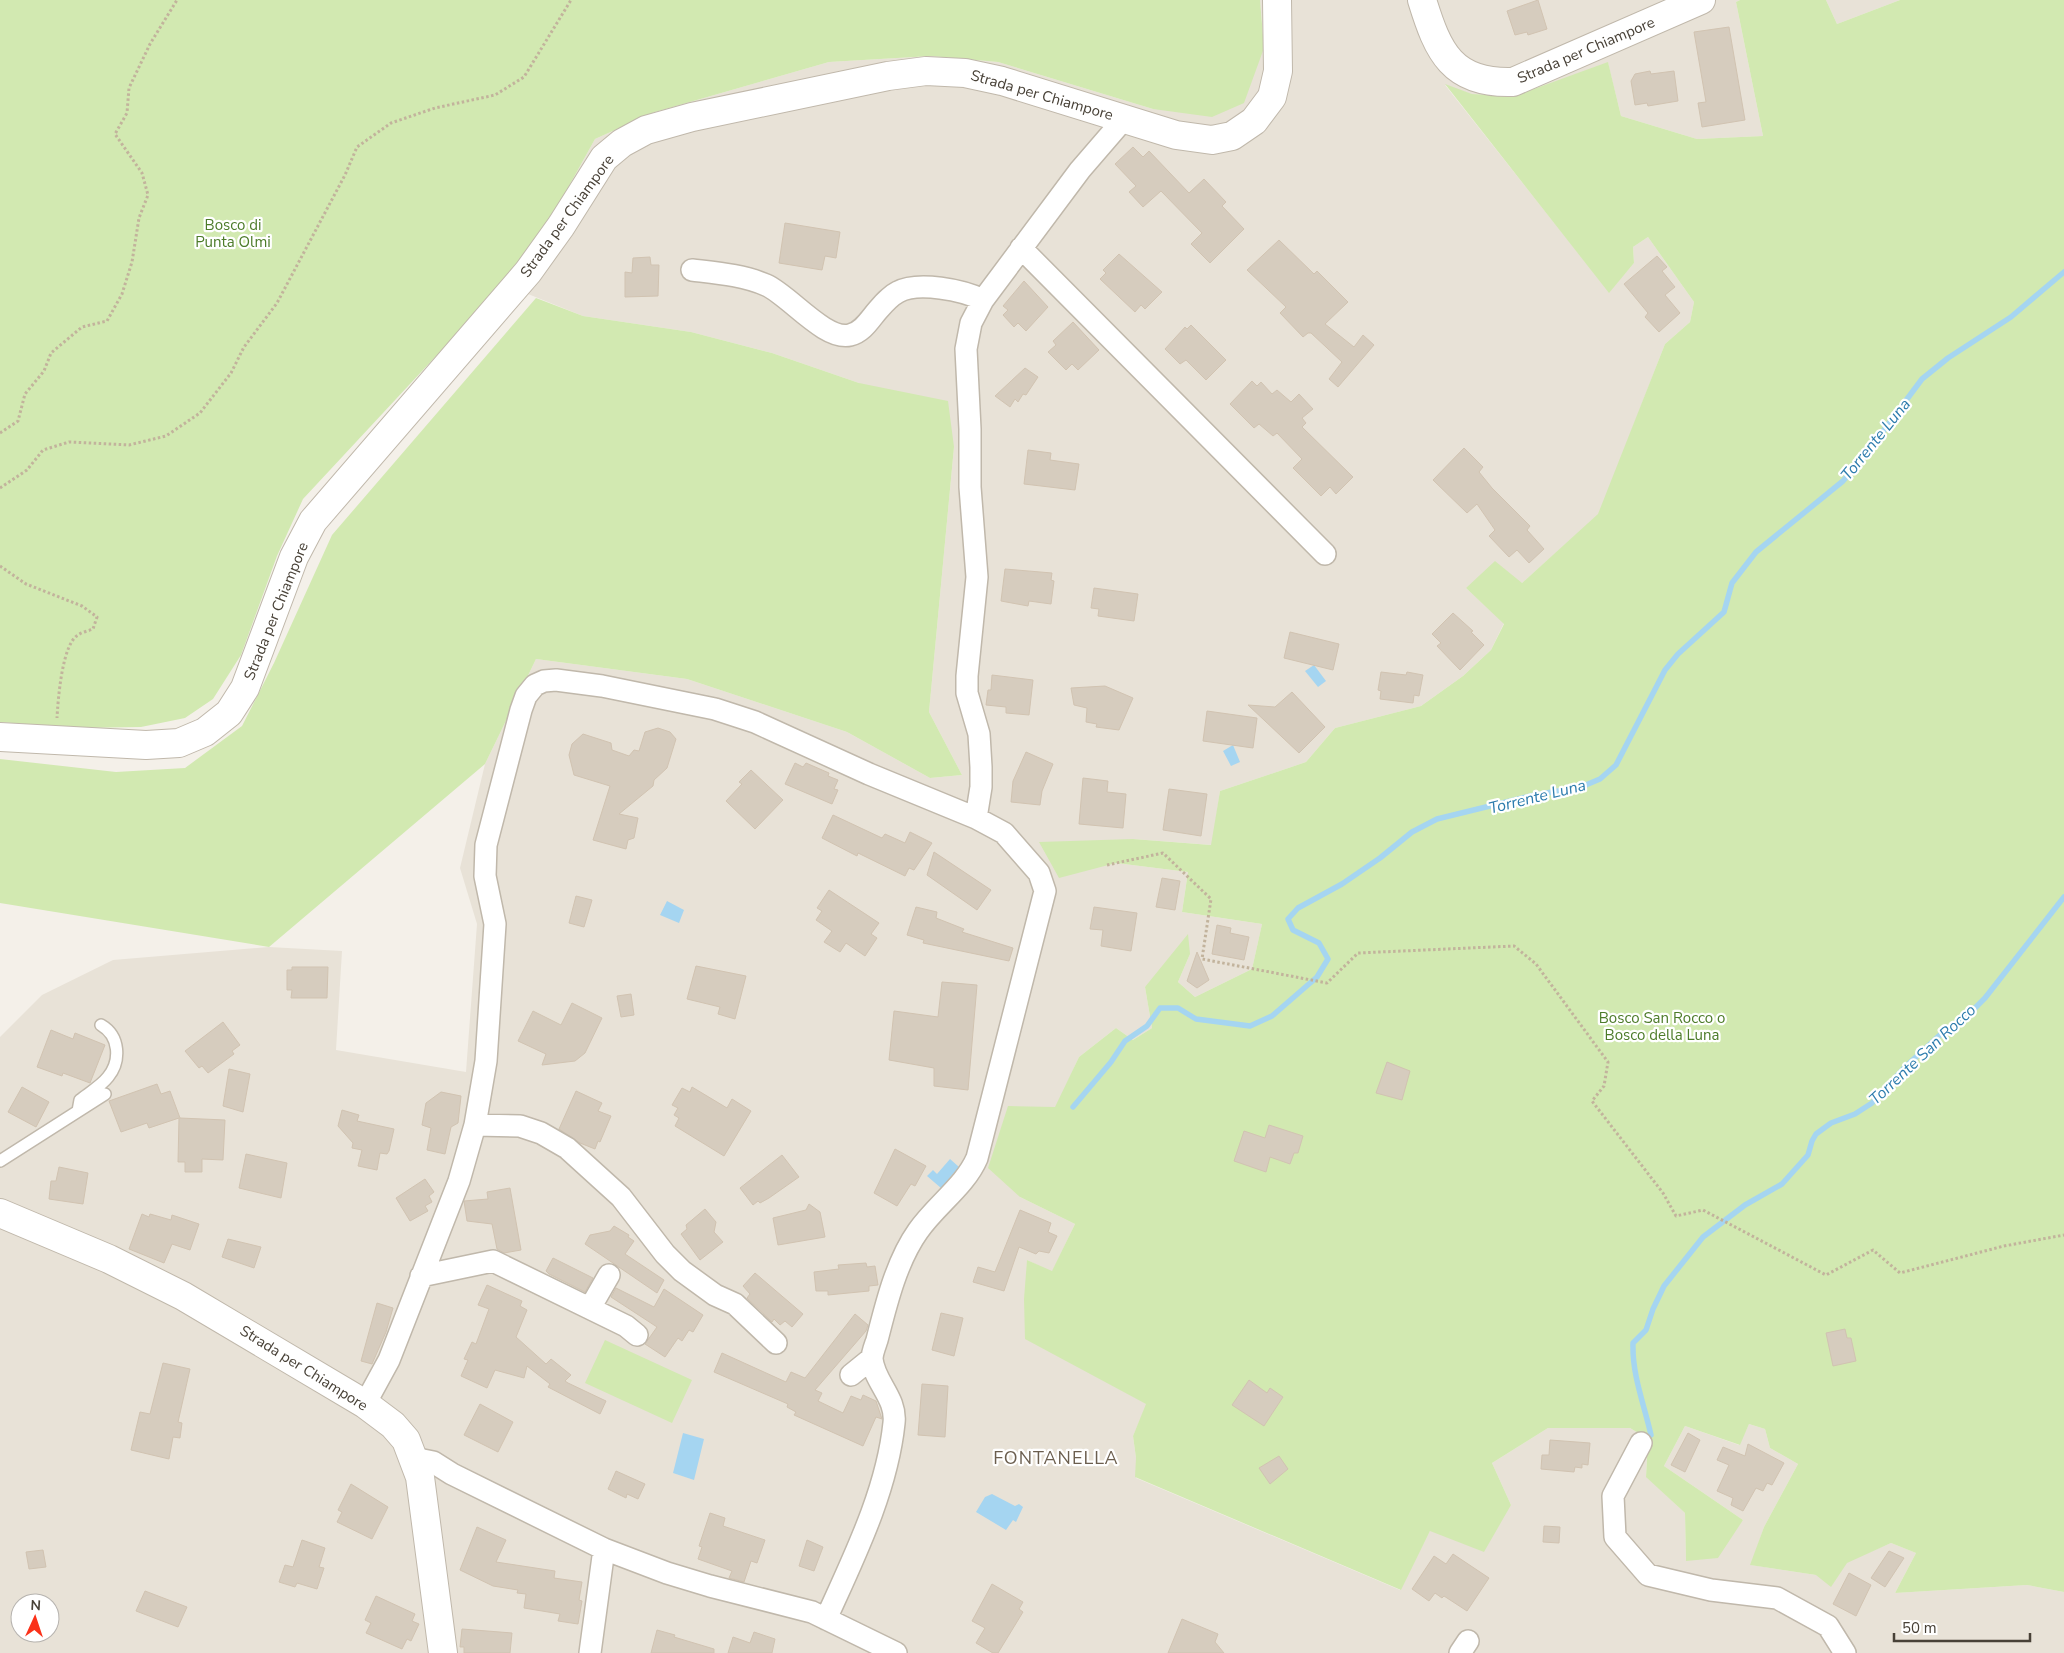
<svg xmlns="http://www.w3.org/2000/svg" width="2064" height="1653" font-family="'Nunito Sans',sans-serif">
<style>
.residential{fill:#e8e2d7;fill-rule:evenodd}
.green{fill:#d2e9b1}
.water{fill:#a5d5f1}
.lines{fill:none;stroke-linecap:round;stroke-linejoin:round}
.stream{stroke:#a5d5f1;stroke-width:5.5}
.building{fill:#d6ccbe;stroke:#d1c3b1}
.service-casing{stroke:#c0b8ab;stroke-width:14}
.minor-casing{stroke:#c0b8ab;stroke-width:24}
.tertiary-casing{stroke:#c0b8ab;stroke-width:30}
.path{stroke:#c2b39c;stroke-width:3;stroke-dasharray:2.5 2.5;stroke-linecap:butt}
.service{stroke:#fff;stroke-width:11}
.minor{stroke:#fff;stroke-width:21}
.tertiary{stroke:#fff;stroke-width:28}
.labels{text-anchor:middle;stroke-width:4.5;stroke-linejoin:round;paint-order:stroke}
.street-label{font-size:15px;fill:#484137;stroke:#fff}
.park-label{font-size:15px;fill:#4c7b29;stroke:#fff}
.water-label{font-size:16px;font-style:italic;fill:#2d7cad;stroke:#fff}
.quarter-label{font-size:18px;letter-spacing:1px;fill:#6b5e4e;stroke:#fff}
</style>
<rect width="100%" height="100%" fill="#f4f0e9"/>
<path class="residential" d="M1260 0H1740L1736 2 1763 136 1697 139 1621 116 1608 63 1514 96 1471 94 1445 85 1609 292 1634 263 1633 247 1648 237 1694 302 1690 322 1665 344 1599 514 1522 583 1466 588 1504 623 1491 650 1463 676 1421 706 1335 728 1306 762 1220 791 1212 845 1133 839 1116 863 1188 872 1182 912 1262 924 1252 969 1195 997 1178 982 1190 954 1145 987 1152 1028 1133 1040 1116 1028 1079 1057 1056 1107 1020 1197 1075 1224 1052 1272 1027 1260 1025 1338 1147 1404 1133 1436 1136 1458V1478L1400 1590 1430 1531 1511 1505 1492 1463 1548 1428H1630L1648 1439 1646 1476 1685 1513 1686 1561 1743 1520 1664 1466 1685 1426 1739 1445 1749 1424 1765 1429 1770 1448 1798 1464 1764 1527 1751 1565 1816 1575 1891 1543 1916 1553 1895 1593 2027 1585 2064 1592V1653H0V1037L42 995 113 960 269 947 342 951 336 1050 466 1072 477 924 460 868 485 764 536 659 687 679 847 732 930 778 962 775 929 712 954 447 859 383 772 353 691 332 583 316 503 284 554 213 595 139 655 112 829 62 931 56 998 62 1153 109 1264 48ZM20 1603H50V1633H20Z
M1826 0H1900L1837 24Z"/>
<path class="green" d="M0 0H1260L1264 48 1244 103 1212 117 1153 109 998 62 931 56 829 62 655 112 595 139 554 213 503 284 303 499 277 556 241 655 213 699 185 718 141 727 76 728 0 722Z
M1740 0H1826L1837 24 1900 0H2064V1592L2027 1585 1895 1593 1916 1553 1891 1543 1847 1563 1831 1587 1816 1575 1750 1565 1764 1527 1798 1464 1770 1448 1765 1429 1749 1424 1740 1445 1685 1426 1664 1466 1743 1520 1718 1558 1686 1561 1685 1513 1646 1477 1648 1439 1630 1428H1548L1492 1463 1511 1505 1484 1552 1430 1531 1401 1590 1135 1477 1136 1458 1133 1436 1146 1404 1025 1339 1024 1299 1027 1260 1052 1271 1075 1224 1020 1197 988 1168 1008 1106 1055 1107 1079 1057 1116 1028 1133 1040 1152 1028 1145 987 1188 934 1190 954 1178 982 1195 997 1252 969 1262 924 1182 912 1188 872 1116 863 1059 878 1039 842 1133 839 1211 845 1220 791 1306 762 1335 728 1421 706 1463 676 1491 650 1504 624 1466 588 1495 561 1522 583 1598 514 1665 344 1690 322 1694 302 1648 237 1633 247 1634 263 1609 293 1445 84 1472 94 1514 96 1608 62 1621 116 1697 139 1763 136 1736 2Z
M536 298 583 316 691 332 772 353 859 383 948 401 954 447 929 712 962 775 930 778 847 732 687 679 536 659 485 764 269 947 0 903V759L116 772 185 768 242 726 274 663 332 535Z
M605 1340 692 1380 672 1423 585 1383Z"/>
<path class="water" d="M1314 665 1326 681 1318 687 1305 671Z
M1233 745 1240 762 1231 766 1223 751Z
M667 901 684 910 679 923 660 915Z
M950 1159 959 1167 941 1188 927 1176 933 1170 937 1174Z
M683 1433 704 1439 694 1480 673 1473Z
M992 1494 1015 1506 1019 1504 1023 1507 1016 1522 1013 1520 1006 1530 976 1512 985 1497Z"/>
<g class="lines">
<path class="stream" d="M1073 1107 1111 1062 1125 1041 1147 1026 1160 1008H1178L1196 1019 1250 1026 1272 1016 1317 977 1328 959 1319 943 1293 930 1288 919 1298 908 1342 884 1380 858 1412 832 1437 819 1535 795 1581 787 1600 779 1616 765 1665 670 1678 654 1724 612 1732 583 1756 552 1843 481 1863 458 1922 379 1948 358 2011 317 2064 272
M1651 1435C1644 1404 1632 1375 1633 1343L1646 1330 1653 1309 1664 1286 1703 1237 1745 1205 1782 1184 1808 1155 1812 1141 1816 1134 1831 1123 1855 1114 1872 1103 1904 1068 1941 1034 1970 1013 1985 998 2064 897"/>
</g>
<path class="building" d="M1538 0 1547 29 1528 35 1527 32 1515 35 1507 11Z
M1729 27 1745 120 1702 127 1698 103 1706 102 1694 32Z
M1650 71 1651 74 1674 71 1678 101 1648 106 1647 103 1635 105 1631 81 1635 74Z
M1133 147 1143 157 1149 151 1189 193 1204 179 1226 202 1222 206 1244 229 1210 263 1191 244 1202 233 1161 191 1143 207 1129 192 1136 186 1115 164Z
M785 223 840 232 836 258 825 256 822 270 779 263Z
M1279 240 1314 274 1317 271 1348 302 1325 324 1354 347 1363 335 1374 345 1338 387 1329 379 1342 362 1311 333H1308L1303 337 1280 313 1286 307 1247 270Z
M1119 254 1162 292 1145 309 1141 305 1135 312 1100 279 1106 273 1103 270Z
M1657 256 1667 267 1662 271 1675 287 1665 295 1680 313 1659 332 1645 317 1648 313 1624 284Z
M650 257 651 265H659L658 296 625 297V272L632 273 633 258Z
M1024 281 1048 307 1026 331 1018 323 1014 327 1003 315 1008 310 1003 306Z
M1073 322 1099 350 1078 370 1072 364 1066 370 1048 352 1056 345 1053 341Z
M1191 325 1226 360 1206 380 1186 360 1180 364 1165 349 1185 327 1187 329Z
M1025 368 1038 377 1026 395 1023 394 1018 402 1015 399 1010 407 995 396Z
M1252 381 1257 386 1261 382 1272 394 1277 390 1291 402 1299 394 1313 409 1302 418 1306 423 1302 427 1353 477 1336 494 1330 487 1321 496 1293 468 1302 459 1277 433 1273 436 1259 424 1254 428 1230 404Z
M1464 448 1483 467 1479 472 1492 488 1530 526 1527 530 1544 549 1529 563 1517 550 1509 557 1489 536 1495 530 1477 504 1467 513 1433 480Z
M1028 450 1051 453 1050 460 1079 464 1075 490 1024 484Z
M1005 569 1052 573 1051 580 1054 581 1051 604 1029 601 1028 606 1001 601Z
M1094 588 1138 594 1134 621 1098 616 1099 609 1091 608Z
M1453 613 1473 631 1471 632 1484 645 1460 670 1437 646 1441 643 1432 634Z
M1290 632 1339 644 1333 670 1284 658Z
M1381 672 1406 675 1407 672 1423 675 1419 696 1414 695 1413 703 1380 699 1381 691 1378 690Z
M992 675 1033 680 1029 715 1006 713V707L986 705 988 690H991Z
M1105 686 1133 698 1119 730 1096 727 1097 724 1086 722 1087 708 1074 705 1071 688Z
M1292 692 1325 727 1299 753 1248 705 1275 707Z
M1207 711 1257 718 1253 748 1203 741Z
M658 728 670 732 676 739 667 768 654 780 653 786 619 814 638 818 634 838 628 840 626 849 593 840 610 786 574 775 569 755 572 744 583 734 611 743 612 750 629 756 634 750 639 751 645 732Z
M1026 752 1053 764 1042 791 1040 805 1011 802 1013 781Z
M795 763 803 767 806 763 829 773 828 776 838 780 834 789 838 790 832 804 785 784Z
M751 770 783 800 755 829 726 801 742 784 739 782Z
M1083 778 1108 781 1107 792 1126 794 1123 828 1079 824Z
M1169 789 1207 794 1201 836 1163 830Z
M833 815 882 838 885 834 905 843 910 832 932 843 914 870 909 868 905 876 858 853 857 856 822 838Z
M934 852 991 890 977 910 927 875Z
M1162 878 1180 881 1175 910 1156 907Z
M829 890 879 923 871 934 877 938 865 956 846 943 840 952 824 942 832 931 816 920 822 911 817 908Z
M576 896 592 900 584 927 569 923Z
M916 907 937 912 936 918 964 929 962 932 1013 948 1009 961 923 943 924 940 907 935Z
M1094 907 1137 913 1131 951 1101 946 1103 930 1090 929Z
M1217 925 1231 928 1230 933 1249 937 1244 960 1212 954Z
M1197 952 1209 980 1197 988 1187 981Z
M696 966 746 976 735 1019 718 1014 720 1007 687 999Z
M292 967H328L327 998H291L292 990H287V970H292Z
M942 982 977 985 968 1090 934 1086V1068L889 1060 894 1011 938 1017Z
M631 994 634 1015 621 1017 617 996Z
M572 1003 602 1018 585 1053 575 1061 542 1065 546 1054 518 1041 533 1011 561 1025Z
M223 1022 240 1045 232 1051 234 1054 208 1073 202 1066 199 1068 185 1051Z
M51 1030 73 1039 75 1033 105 1045 90 1083 63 1073 62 1076 37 1067Z
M1387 1062 1410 1071 1402 1100 1376 1093Z
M229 1069 250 1074 243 1112 223 1106Z
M157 1084 161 1094 170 1091 180 1118 225 1120 223 1160 202 1159V1172H185V1162H178L179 1118 149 1128 147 1123 121 1132 109 1101Z
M22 1087 49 1102 36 1127 8 1112Z
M692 1087 727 1108 732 1099 751 1111 724 1156 675 1126 679 1118 674 1115 678 1108 672 1105 682 1088 690 1092Z
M576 1091 602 1103 598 1111 611 1116 600 1142 598 1141 595 1149 580 1143 559 1129Z
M441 1092 461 1096 458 1123 451 1127 445 1154 427 1150 431 1128 422 1125 426 1103Z
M342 1110 359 1115 357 1121 394 1129 389 1151 387 1154 380 1153 377 1170 358 1166 362 1150 352 1148 353 1143 338 1126Z
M1269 1125 1303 1136 1298 1153H1294L1290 1164 1270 1157 1266 1172 1234 1161 1244 1131 1265 1138Z
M895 1149 926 1166 915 1186 911 1184 897 1206 874 1193Z
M246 1154 287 1163 281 1198 239 1188Z
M782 1155 799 1177 769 1198 760 1203 758 1201 753 1205 740 1188Z
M59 1167 88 1173 83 1204 49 1199 51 1181H56Z
M425 1179 434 1192 429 1196 432 1202 425 1206 428 1211 410 1221 396 1198Z
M510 1188 521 1250 504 1253 497 1249 492 1224 467 1221 464 1201 488 1199 487 1192Z
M809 1204 820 1212 825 1237 778 1245 773 1218 806 1210Z
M705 1209 716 1222 714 1232 723 1242 700 1260 681 1234 687 1229 686 1225Z
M1020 1210 1051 1223 1048 1232 1057 1236 1049 1253 1039 1251 1036 1254 1019 1247 1004 1291 973 1282 978 1267 995 1272Z
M142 1214 149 1217 150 1214 171 1220 172 1215 199 1224 190 1250 172 1244 164 1263 129 1249Z
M614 1226 629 1235 628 1237 634 1241 625 1254 664 1280 657 1293 585 1244 590 1235 610 1231Z
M228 1239 261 1247 254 1268 222 1257Z
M553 1258 593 1278 585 1292 549 1274 546 1271Z
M866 1263 867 1267 875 1266 878 1285 869 1286V1291L828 1295V1291H816L814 1272 839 1269 838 1265Z
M755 1273 803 1314 792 1327 785 1321 780 1325 774 1319 772 1322 747 1298 750 1294 743 1286Z
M487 1285 522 1301 520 1306 527 1310 516 1337 546 1364 551 1359 571 1375 565 1381 568 1383 606 1401 600 1414 548 1387 550 1384 527 1366 524 1378 495 1370 487 1388 461 1376 468 1360 464 1359 472 1342 476 1344 489 1309 478 1305Z
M616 1288 654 1307 664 1289 703 1315 693 1332 689 1330 682 1341 678 1338 665 1357 645 1344 657 1327 611 1297Z
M377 1303 393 1308 386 1332 372 1364 361 1361Z
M941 1313 963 1318 954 1356 932 1350Z
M855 1314 868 1325 866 1331 815 1390 822 1393 818 1401 843 1413 851 1396 861 1400 863 1395 876 1401 882 1419 876 1417 863 1446 794 1415 796 1412 787 1407 788 1404 714 1372 722 1353 786 1382 791 1372 805 1378Z
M1845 1329 1847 1338H1851L1856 1361 1833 1366 1826 1333Z
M163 1363 190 1369 178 1422 182 1423 180 1438 173 1437 169 1459 131 1450 140 1412 150 1414Z
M1249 1380 1267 1393 1270 1388 1283 1397 1264 1426 1232 1405Z
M922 1384 948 1386 945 1437 918 1435Z
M480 1404 513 1422 498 1452 464 1435Z
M1688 1433 1700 1440 1685 1472 1671 1465Z
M1550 1440 1590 1443 1588 1465 1582 1464V1468L1575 1467 1574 1472 1541 1469 1542 1455H1549Z
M1748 1444 1784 1463 1772 1485 1767 1483 1763 1491 1756 1488 1743 1511 1731 1505 1733 1498 1717 1491 1729 1465 1717 1460 1723 1447 1745 1456Z
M1279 1456 1288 1469 1270 1484 1259 1468Z
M616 1471 645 1484 638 1499 627 1494 626 1498 608 1489Z
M351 1484 388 1507 372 1539 337 1522 342 1512 338 1510Z
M710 1513 725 1518 723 1526 765 1540 757 1563 751 1561 744 1582 729 1578 732 1571 698 1559 702 1547 699 1546Z
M1544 1526 1560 1527 1559 1543 1543 1542Z
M477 1527 506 1540 496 1562 555 1571 554 1578 582 1582 579 1600 582 1601 578 1624 558 1621 560 1614 524 1608 526 1594 517 1593 518 1590 493 1586 460 1570Z
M302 1540 325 1548 319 1567 324 1568 317 1589 297 1583 295 1587 279 1582 285 1565 293 1567Z
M807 1540 823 1547 814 1571 799 1566Z
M43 1550 46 1567 29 1569 26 1552Z
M1889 1551 1904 1558 1885 1587 1871 1578Z
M1453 1554 1489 1578 1467 1611 1444 1596 1442 1598 1435 1593 1429 1601 1412 1589 1434 1556 1446 1564Z
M1849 1573 1871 1585 1856 1616 1833 1604Z
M992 1584 1023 1602 1019 1609 1023 1612 998 1653H993L976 1643 985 1628 972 1621Z
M145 1591 187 1607 178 1627 136 1611Z
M376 1596 415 1614 412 1621 419 1624 411 1641 407 1639 402 1649 366 1633 371 1623 365 1620Z
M1182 1619 1218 1634 1215 1642 1224 1653H1168Z
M462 1629 512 1633 510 1653H464V1647H460Z
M657 1630 675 1635 674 1637 714 1649V1653H651Z
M754 1632 775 1639 772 1653H728L733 1637 750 1643Z"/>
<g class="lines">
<defs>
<path id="service" d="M78 1111 80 1100C89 1093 101 1086 108 1077 121 1061 120 1036 101 1025
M0 1161 105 1094"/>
<path id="minor" d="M1021 248 1325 554
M692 270C717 273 743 275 766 285 789 295 825 341 850 335 863 332 870 319 878 310 884 303 890 296 898 292 918 281 963 290 983 300
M475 1125 520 1126 541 1133 567 1148 621 1197 665 1254 682 1271 715 1295 735 1304 776 1343
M421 1276 493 1261 626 1326 637 1335
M590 1308 609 1275
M851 1375 872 1358
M365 1404 389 1360 459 1181 475 1125 486 1061 495 924 485 876 486 845 521 710 526 696 535 685 544 681 556 680 602 686 715 709 755 722 869 774 976 818
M1641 1443 1613 1496 1615 1537 1648 1575 1711 1590 1777 1598 1828 1626 1845 1653
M413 1458 433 1462 452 1474 604 1549 667 1573 710 1586 812 1612 896 1653
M826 1619C854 1557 887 1491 894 1423 897 1398 874 1382 872 1359 872 1353 875 1346 877 1340 886 1305 896 1262 918 1231 936 1205 965 1186 977 1158L1045 891 1039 873 1004 833 976 818 981 787V767L979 734 967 693V676L977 577 970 487V429L966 349 971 323 983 300 1080 170 1124 119
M590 1653 604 1549
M1460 1653 1468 1641"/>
<path id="tertiary" d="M1422 0C1438 52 1452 84 1513 82L1701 0
M0 737 146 745 179 743 205 732 229 713 245 688 294 557 313 521 528 272 561 226 604 158 622 143 646 130 692 117 888 76 926 71 965 73 1002 81 1176 135 1212 140 1232 136 1254 121 1272 97 1278 71 1277 0
M0 1213 109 1259 183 1296 365 1404 393 1425 406 1440 420 1477 443 1653"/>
</defs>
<use href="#service" class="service-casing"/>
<use href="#minor" class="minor-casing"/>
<use href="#tertiary" class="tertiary-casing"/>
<path class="path" d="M0 433 18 421 25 394 44 371 51 353 82 327 107 321 122 294 132 262 139 218 148 195 142 173 115 134 127 113 129 88 150 44 177 0
M0 488 27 470 43 450 69 442 129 445 166 436 200 413 231 373 244 347 277 303 345 175 357 147 391 123 435 108 495 95 524 77 571 0
M0 566 26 584 82 606 97 617 93 629C88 631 82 632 78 635 62 644 58 700 57 718
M1107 865 1163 853 1211 899 1202 959 1327 983 1358 953 1514 946 1536 964 1608 1062 1604 1086 1592 1101 1663 1193 1676 1216 1703 1210 1826 1275 1873 1250 1900 1273 2004 1246 2064 1235"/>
<use href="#service" class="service"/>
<use href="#minor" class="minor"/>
<use href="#tertiary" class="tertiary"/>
</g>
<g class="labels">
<g class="street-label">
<text transform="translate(1586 50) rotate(-23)" y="5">Strada per Chiampore</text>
<text transform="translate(1042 95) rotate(16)" y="5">Strada per Chiampore</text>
<text transform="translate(567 216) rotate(-54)" y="5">Strada per Chiampore</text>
<text transform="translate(276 611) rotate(-68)" y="5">Strada per Chiampore</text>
<text transform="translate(304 1368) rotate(32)" y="5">Strada per Chiampore</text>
</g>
<g class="park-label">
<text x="233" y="230">Bosco di<tspan x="233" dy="17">Punta Olmi</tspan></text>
<text x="1662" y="1023">Bosco San Rocco o<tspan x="1662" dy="17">Bosco della Luna</tspan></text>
</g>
<g class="water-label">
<text transform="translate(1875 439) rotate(-51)" y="6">Torrente Luna</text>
<text transform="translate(1537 796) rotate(-14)" y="6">Torrente Luna</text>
<text transform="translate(1922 1054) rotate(-43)" y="6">Torrente San Rocco</text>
</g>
<g class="quarter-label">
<text x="1056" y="1464">FONTANELLA</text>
</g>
</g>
<g transform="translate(35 1618) rotate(3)"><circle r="24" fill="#ffffff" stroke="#b6b3af"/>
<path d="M0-4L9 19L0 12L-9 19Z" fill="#fb3119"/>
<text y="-8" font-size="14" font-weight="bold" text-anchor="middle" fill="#484137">N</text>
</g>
<path d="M1894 1633v8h136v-8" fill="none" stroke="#484137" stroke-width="2.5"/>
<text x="1902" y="1633" font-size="15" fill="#484137" stroke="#ffffff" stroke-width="4" paint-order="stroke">50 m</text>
</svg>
